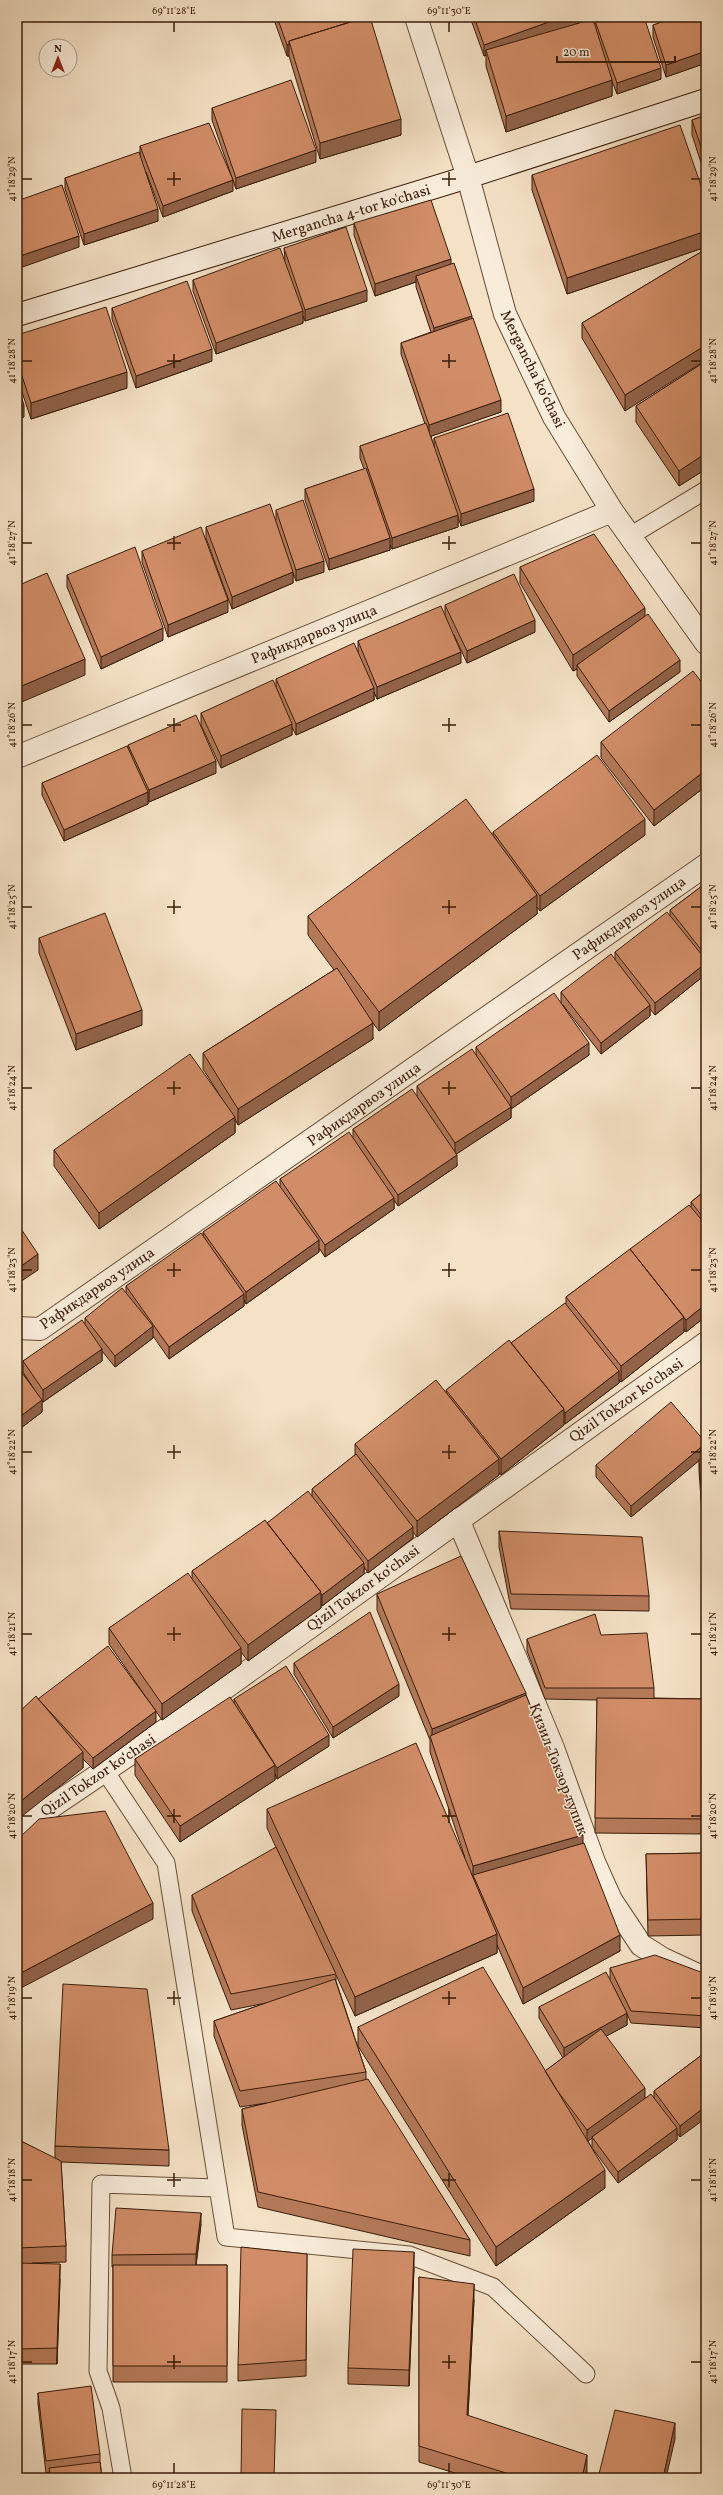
<svg xmlns="http://www.w3.org/2000/svg" width="723" height="2495" font-family="Vollkorn,serif">
<style>
.lines{fill:none;stroke-linecap:round;stroke-linejoin:round}
.lane-casing{stroke:#684e39;stroke-width:19}
.street-casing{stroke:#684e39;stroke-width:24}
.secondary-casing{stroke:#391c0a;stroke-width:24}
.lane{stroke:#f8ecda;stroke-width:17}
.street{stroke:#f8ecda;stroke-width:22}
.secondary{stroke:#f8ecda;stroke-width:22}
.wall{fill:#b47959;stroke:#391c0a;fill-rule:evenodd}
.shaded-wall{fill:#926349;stroke:#391c0a}
.building{fill:#d18d68;stroke:#391c0a}
.ticks{fill:none;stroke:#391c0a;stroke-width:1.5}
.labels{text-anchor:middle;stroke-width:3;stroke-linejoin:round;paint-order:stroke}
.street-label{font-size:15px;fill:#391c0a;stroke:#f8ecda}
.neatline{fill:none;stroke:#391c0a;stroke-width:1.5}
.ticks-label{font-size:10px;text-anchor:middle;fill:#391c0a}
</style>
<rect width="100%" height="100%" fill="#f5e2c6"/>
<filter id="stains"><feTurbulence type="fractalNoise" baseFrequency=".005" numOctaves="4"/><feColorMatrix values="0 0 0 0 .2 0 0 0 0 .09 0 0 0 0 .02 0 0 0 .5 -.17"/></filter>
<radialGradient id="worn" r=".72"><stop offset=".6" stop-color="#630" stop-opacity="0"/><stop offset="1" stop-color="#630" stop-opacity=".3"/></radialGradient>
<g class="lines">
<defs>
<path id="lane" d="M630 536 706 490
M105 1771 166 1863 226 2237 409 2255 493 2287 586 2374
M123 2478 111 2408 98 2371 101 2184 216 2188"/>
<path id="street" d="M416 17 468 177 505 314 554 417 612 511 706 643
M17 757 612 511
M17 1328 40 1329 706 865
M458 1519 553 1748 594 1862 611 1900 641 1945 663 1959 706 1979
M17 1830 183 1718 706 1343"/>
<path id="secondary" d="M17 315 468 177 706 100"/>
</defs>
<use href="#lane" class="lane-casing"/>
<use href="#street" class="street-casing"/>
<use href="#secondary" class="secondary-casing"/>
<use href="#lane" class="lane"/>
<use href="#street" class="street"/>
<use href="#secondary" class="secondary"/>
</g>
<path class="wall" d="M273 17H370L401 135 320 159 289 56H287Z
M470 17H589V20L577 24 594 22V18L661 79 617 94 612 81V96L506 132 486 66V55L484 56Z
M653 25H706V63L666 77 653 37Z
M212 108 316 162 236 189 212 120Z
M706 115V178L692 135V120Z
M140 146 233 191 163 217 146 172 158 221 84 245 65 189V178L140 155Z
M532 175 706 200V247L567 294 532 190Z
M354 223 451 264 472 319 501 412 431 436 434 448V438L534 501 461 526 458 517V527L392 549 390 545V550L329 570 305 500V489L364 469 360 458V446L425 424 401 354V343L431 332 416 287V282L375 296 354 235Z
M284 248 367 301 305 321 303 316V323L216 354 193 291V280L285 260Z
M706 249 625 411 582 338V323Z
M112 308 212 361 136 388 112 319Z
M17 335 127 388 31 419 17 377Z
M706 361V469L679 486 636 422V406Z
M276 510 324 572 296 581 293 573V583L232 609 206 538V527L276 520Z
M142 551 228 612 168 637 142 562Z
M520 567 645 616 680 672 609 722 577 676V669L573 671 520 583Z
M67 575 163 640 101 669 67 587Z
M445 605 535 632 467 663 454 635 461 663 377 699 374 692V700L296 735 292 727V735L221 768 201 725V713L276 687V679L358 652V641L445 615Z
M706 688V786L654 826 601 758V742Z
M128 745 216 773 149 802 148 800V804L64 841 42 795V783L128 749Z
M493 832 645 835 540 911 537 907V914L379 1031 370 1019 373 1039 238 1125 235 1119V1133L99 1229 54 1166V1150L224 1102 203 1069V1053L334 970 308 935V916L493 836Z
M706 883V974L655 1015 650 1009V1016L601 1054 563 1005 589 1055 511 1109V1108V1118L456 1154 457 1166 398 1206 394 1200V1209L325 1257 319 1248V1252L246 1304 244 1300V1306L169 1359 153 1336V1338L115 1367 102 1351V1361L43 1402 42 1401V1412L17 1431V1366L34 1389 23 1372V1361L85 1324V1318L126 1293V1286L203 1236V1232L280 1186V1179L353 1137V1129L417 1096V1086L476 1056V1047L561 1003V992L615 960V952L670 915V910Z
M39 938 142 1025 76 1050 39 953Z
M706 1190V1316L686 1332 684 1329V1332L621 1382 619 1380V1383L565 1424 564 1422V1425L501 1475 499 1472V1475L417 1537 413 1532V1538L368 1573 364 1567V1574L322 1606 321 1604V1608L248 1661 241 1652V1664L162 1720 109 1644V1628L192 1578V1571L267 1523 312 1496V1489L355 1455V1444L446 1393V1390L511 1343 566 1304V1297L631 1249 691 1207V1202Z
M706 1455 701 1459H706V1514H702L699 1471V1460L631 1517 596 1477V1465Z
M499 1531 649 1596V1611L511 1609 499 1547Z
M377 1594 526 1695 583 1843 620 1951 523 2004 497 1945V1953L355 2016 336 1975V1981L366 2072V2079L470 2240V2256L258 2207 242 2125V2109L266 2103 240 2107 214 2036V2021L266 2003 231 2010 192 1911V1895L307 1914 267 1828V1809L465 1858 430 1752V1740L377 1610Z
M601 1635 654 1688V1698L706 1699V1834L595 1833 597 1700 545 1699 527 1651V1639Z
M294 1663 399 1696 333 1738 294 1674Z
M38 1699 156 1722 93 1769 83 1759V1768Z
M234 1699 329 1746 277 1779 275 1774V1780L180 1842 135 1775V1759L234 1703Z
M706 1853V1935L648 1936 646 1854Z
M610 1968 706 1974V2028L631 2023 627 2014V2025L606 2036 645 2098H654V2091L703 2054 680 2137 677 2133V2140L618 2183 593 2149 605 2188 496 2266 358 2046V2027L545 2071 563 2058 539 2018V2007L610 1979ZM592 2138V2148L588 2141Z
M17 2139 55 2159V2146L169 2150V2166L61 2162 66 2246V2262L32 2263 60 2279 57 2364H17Z
M201 2224 196 2265H227V2382H113V2267H112V2255Z
M307 2254 306 2376 238 2381V2365Z
M414 2268 409 2386 348 2384V2368Z
M419 2277 474 2300 468 2416 587 2471 585 2478H471L419 2462Z
M38 2393 100 2454V2462L102 2478H49V2472L46 2473 38 2404Z"/>
<path class="shaded-wall" d="M563 17H589V20L488 55 486 50V55L484 56V45Z
M289 44V56H287V45Z
M706 51V63L666 77V65Z
M661 68V79L617 94V83Z
M612 80V96L506 132V116Z
M401 119V135L320 159V143Z
M316 150V162L236 189V178Z
M233 180V191L163 217V206Z
M158 209V221L84 245V234Z
M706 231V247L567 294V278Z
M79 236V247L17 269V257Z
M451 259V270L416 276V282L375 296V284Z
M367 290V301L305 321V310Z
M303 311V323L216 354V343Z
M472 316V327L434 340V328Z
M706 345V360L625 411V395Z
M212 349V361L136 388V376Z
M127 372V388L31 419V403Z
M501 400V412L429 437V425Z
M24 405V417L17 420V408Z
M706 453V469L679 486V471Z
M534 489V501L461 526V514Z
M458 515V527L392 549V538Z
M390 538V550L329 570V559Z
M324 561V572L296 581V570Z
M293 572V583L232 609V597Z
M228 600V612L168 637V625Z
M645 608V623L577 665V669L573 671V655Z
M535 620V632L467 663V651Z
M163 628V640L101 669V657Z
M461 652V663L377 699V687Z
M85 659V675L17 704V688Z
M680 660V672L609 722V711Z
M374 688V700L296 735V724Z
M292 724V735L221 768V756Z
M216 761V773L149 802V790Z
M706 770V786L654 826V810Z
M148 792V804L64 841V830Z
M645 819V835L540 911V896Z
M20 876V887L17 889V877Z
M537 895V914L379 1031V1012Z
M706 963V974L655 1015V1003Z
M650 1005V1016L601 1054V1043Z
M142 1010V1025L76 1050V1034Z
M373 1023V1039L238 1125V1109Z
M589 1043V1055L511 1109V1097Z
M511 1107V1118L455 1155V1143Z
M235 1117V1133L99 1229V1213Z
M457 1155V1166L398 1206V1195Z
M394 1198V1209L325 1257V1245Z
M319 1240V1252L246 1304V1292Z
M38 1254V1270L17 1284V1269Z
M244 1294V1306L169 1359V1347Z
M706 1304V1316L686 1332V1320Z
M684 1317V1332L621 1382V1366Z
M153 1326V1338L115 1367V1356Z
M102 1349V1361L43 1402V1390Z
M619 1371V1383L565 1424V1413Z
M42 1400V1412L17 1431V1419Z
M564 1409V1425L501 1475V1459Z
M706 1443V1455L631 1517V1506Z
M499 1459V1475L417 1537V1521Z
M413 1527V1538L368 1573V1561Z
M364 1563V1574L322 1606V1595Z
M321 1592V1608L248 1661V1645Z
M241 1648V1664L162 1720V1704Z
M399 1684V1696L333 1738V1727Z
M526 1693V1708L432 1742V1729Z
M156 1711V1722L93 1769V1758Z
M329 1735V1746L277 1779V1768Z
M83 1752V1768L17 1820V1804Z
M275 1765V1780L180 1842V1826Z
M583 1835V1850L473 1876V1866Z
M153 1903V1919L17 1990V1975Z
M497 1934V1953L355 2016V1997Z
M620 1935V1951L523 2004V1988Z
M627 2013V2025L564 2059V2048Z
M645 2088V2100L592 2137V2138L587 2142V2130Z
M706 2106V2118L680 2137V2126Z
M677 2128V2140L618 2183V2172Z
M605 2170V2188L496 2266V2247Z
M201 2213V2224L196 2266V2254Z
M414 2252V2268L409 2386V2370Z
M60 2264V2279L57 2364V2348Z
M474 2284V2300L467 2431V2415Z
M675 2423V2439L666 2478H663Z
M587 2455V2471L585 2478H582Z"/>
<path class="building" d="M277 17H366L289 41V44L287 45Z
M367 17H370L401 119 320 143 289 41Z
M474 17H563L484 45Z
M599 17H644L661 68 617 83 594 18Z
M676 17H703L706 25V51L666 65 653 25Z
M593 19 612 80 506 116 486 50Z
M291 80 316 150 236 178 212 108Z
M706 115V162L692 120Z
M209 123 233 180 163 206 140 146Z
M680 125 706 200V231L567 278 532 175Z
M139 152 158 209 84 234 65 178Z
M62 185 79 236 17 257V201Z
M431 200 451 259 375 284 354 223Z
M346 227 367 290 305 310 284 248Z
M280 248 303 311 216 343 193 280Z
M706 249V345L625 395 582 323Z
M454 263 472 316 434 328 416 276Z
M187 281 212 349 136 376 112 308Z
M106 307 127 372 31 403 17 361V335Z
M473 318 501 400 429 425 401 343Z
M706 361V453L679 471 636 406Z
M17 385 24 405 17 408Z
M508 413 534 489 461 514 434 438Z
M426 423 458 515 392 538 360 446Z
M366 468 390 538 329 559 305 489Z
M303 500 324 561 296 570 276 510Z
M270 504 293 572 232 597 206 527Z
M201 527 228 600 168 625 142 551Z
M594 534 645 608 573 655 520 567Z
M135 547 163 628 101 657 67 575Z
M47 573 85 659 17 688V586Z
M514 574 535 620 467 651 445 605Z
M441 606 461 652 377 687 358 641Z
M648 614 680 660 609 711 577 665Z
M354 643 374 688 296 724 276 679Z
M693 671 706 688V770L654 810 601 742Z
M273 680 292 724 221 756 201 713Z
M196 715 216 761 149 790 128 745Z
M127 746 148 792 64 830 42 783Z
M597 755 645 819 540 896 493 832Z
M466 799 537 895 379 1012 308 916Z
M17 868 20 876 17 877Z
M706 883V956L670 910Z
M667 912 706 960V963L655 1003 615 952Z
M105 913 142 1010 76 1034 39 938Z
M611 954 650 1005 601 1043 561 992Z
M337 968 373 1023 238 1109 203 1053Z
M554 993 589 1043 511 1097 476 1047Z
M472 1049 511 1107 455 1143 417 1086Z
M190 1054 235 1117 99 1213 54 1150Z
M412 1089 457 1155 398 1195 353 1129Z
M349 1132 394 1198 325 1245 280 1179Z
M276 1181 319 1240 246 1292 203 1232Z
M706 1190V1221L691 1202Z
M689 1205 706 1225V1304L686 1320 630 1249Z
M17 1223 38 1254 17 1269Z
M201 1233 244 1294 169 1347 126 1286Z
M630 1249 684 1317 621 1366 566 1297Z
M122 1288 153 1326 115 1356 85 1318Z
M565 1303 619 1371 565 1413 564 1411V1409L511 1343Z
M82 1320 102 1349 43 1390 23 1361Z
M509 1340 564 1409 501 1459 446 1390Z
M17 1366 42 1400 17 1419Z
M436 1380 499 1459 417 1521 355 1444Z
M671 1402 706 1443 631 1506 596 1465Z
M356 1454 413 1527 368 1561 312 1489Z
M699 1459H706V1502H702Z
M308 1491 364 1563 322 1595 320 1592H321L267 1523Z
M265 1520 321 1592 248 1645 192 1571Z
M499 1531 642 1537 649 1596 511 1594Z
M461 1556 526 1693 432 1729 377 1594Z
M188 1573 241 1648 162 1704 109 1628Z
M370 1612 399 1684 333 1727 294 1663Z
M595 1614 601 1635 647 1633 654 1688H545L527 1639Z
M108 1646 156 1711 93 1758 38 1699Z
M286 1666 329 1735 277 1768 234 1699Z
M526 1695 583 1835 473 1866 430 1736Z
M36 1696 83 1752 17 1804V1714Z
M230 1697 275 1765 180 1826 135 1759Z
M597 1698 706 1699V1819L595 1818Z
M416 1743 497 1934 355 1997 267 1809Z
M105 1811 153 1903 17 1975V1840L39 1819Z
M584 1843 620 1935 523 1988 473 1875Z
M276 1847 336 1974 231 1994 192 1895Z
M706 1853V1919L648 1920 646 1854Z
M655 1955 706 1974V2016L631 2011 610 1968Z
M483 1967 605 2170 496 2247 358 2027Z
M606 1972 627 2013 564 2048 539 2007Z
M335 1979 366 2072 240 2091 214 2021Z
M63 1984 147 1989 169 2150 55 2146Z
M601 2029 645 2088 587 2130 556 2089 545 2071Z
M703 2054 706 2058V2106L680 2126 654 2091Z
M368 2079 470 2240 258 2192 242 2109Z
M651 2094 677 2128 618 2172 592 2137Z
M17 2139 61 2161 66 2246 17 2248Z
M116 2208 201 2213 196 2254 112 2255Z
M241 2247 307 2254 306 2360 238 2365Z
M353 2249 414 2252 409 2370 348 2368Z
M17 2263 60 2264 57 2348 17 2349Z
M113 2265H227V2366H113Z
M419 2277 474 2284 467 2415 587 2455 582 2478H522L419 2446Z
M91 2386 100 2454 46 2461 38 2393Z
M242 2409 276 2410 274 2478H241Z
M615 2410 675 2423 663 2478H598Z
M100 2462 102 2478H51L49 2468Z"/>
<path class="ticks" d="M174 22V32M449 22V32M174 172V186M449 172V186M22 179H32M167 179H181M442 179H456M691 179H701M174 354V368M449 354V368M22 361H32M167 361H181M442 361H456M691 361H701M174 536V550M449 536V550M22 543H32M167 543H181M442 543H456M691 543H701M174 718V732M449 718V732M22 725H32M167 725H181M442 725H456M691 725H701M174 900V914M449 900V914M22 907H32M167 907H181M442 907H456M691 907H701M174 1081V1095M449 1081V1095M22 1088H32M167 1088H181M442 1088H456M691 1088H701M174 1263V1277M449 1263V1277M22 1270H32M167 1270H181M442 1270H456M691 1270H701M174 1445V1459M449 1445V1459M22 1452H32M167 1452H181M442 1452H456M691 1452H701M174 1627V1641M449 1627V1641M22 1634H32M167 1634H181M442 1634H456M691 1634H701M174 1809V1823M449 1809V1823M22 1816H32M167 1816H181M442 1816H456M691 1816H701M174 1991V2005M449 1991V2005M22 1998H32M167 1998H181M442 1998H456M691 1998H701M174 2173V2187M449 2173V2187M22 2180H32M167 2180H181M442 2180H456M691 2180H701M174 2355V2369M449 2355V2369M22 2362H32M167 2362H181M442 2362H456M691 2362H701M174 2463V2473M449 2463V2473"/>
<g class="labels">
<g class="street-label">
<text transform="translate(351 213) rotate(-17)" y="5">Mergancha 4-tor ko'chasi</text>
<text transform="translate(533 369) rotate(64)" y="5">Mergancha koʻchasi</text>
<text transform="translate(314 634) rotate(-22)" y="5">Рафикдарвоз улица</text>
<text transform="translate(629 918) rotate(-35)" y="5">Рафикдарвоз улица</text>
<text transform="translate(364 1104) rotate(-35)" y="5">Рафикдарвоз улица</text>
<text transform="translate(97 1288) rotate(-34)" y="5">Рафикдарвоз улица</text>
<text transform="translate(626 1400) rotate(-35)" y="5">Qizil Tokzor koʻchasi</text>
<text transform="translate(363 1588) rotate(-36)" y="5">Qizil Tokzor koʻchasi</text>
<text transform="translate(559 1769) rotate(69)" y="5">Қизил-Токзор тупик</text>
<text transform="translate(98 1775) rotate(-34)" y="5">Qizil Tokzor koʻchasi</text>
</g>
</g>
<rect width="723" height="2495" fill="none" stroke="#f5e2c6" stroke-width="44"/>
<g transform="translate(58 58)"><circle r="19" fill="#f8ecda" stroke="#ac9987"/>
<path d="M0-3L7 15L0 10L-7 15Z" fill="#8f2418"/>
<text y="-6" font-size="11" font-weight="bold" text-anchor="middle" fill="#391c0a">N</text>
</g>
<path d="M557 56v6h118v-6" fill="none" stroke="#391c0a" stroke-width="2"/>
<text x="563" y="56" font-size="12" fill="#391c0a" stroke="#f8ecda" stroke-width="3" paint-order="stroke">20 m</text>
<rect x="22" y="22" width="679" height="2451" class="neatline"/>
<g class="ticks-label">
<text x="174" y="14">69°11'28"E</text>
<text x="449" y="14">69°11'30"E</text>
<text transform="translate(11 179) rotate(-90)" y="4">41°18'29"N</text>
<text transform="translate(712 179) rotate(-90)" y="4">41°18'29"N</text>
<text transform="translate(11 361) rotate(-90)" y="4">41°18'28"N</text>
<text transform="translate(712 361) rotate(-90)" y="4">41°18'28"N</text>
<text transform="translate(11 543) rotate(-90)" y="4">41°18'27"N</text>
<text transform="translate(712 543) rotate(-90)" y="4">41°18'27"N</text>
<text transform="translate(11 725) rotate(-90)" y="4">41°18'26"N</text>
<text transform="translate(712 725) rotate(-90)" y="4">41°18'26"N</text>
<text transform="translate(11 907) rotate(-90)" y="4">41°18'25"N</text>
<text transform="translate(712 907) rotate(-90)" y="4">41°18'25"N</text>
<text transform="translate(11 1088) rotate(-90)" y="4">41°18'24"N</text>
<text transform="translate(712 1088) rotate(-90)" y="4">41°18'24"N</text>
<text transform="translate(11 1270) rotate(-90)" y="4">41°18'23"N</text>
<text transform="translate(712 1270) rotate(-90)" y="4">41°18'23"N</text>
<text transform="translate(11 1452) rotate(-90)" y="4">41°18'22"N</text>
<text transform="translate(712 1452) rotate(-90)" y="4">41°18'22"N</text>
<text transform="translate(11 1634) rotate(-90)" y="4">41°18'21"N</text>
<text transform="translate(712 1634) rotate(-90)" y="4">41°18'21"N</text>
<text transform="translate(11 1816) rotate(-90)" y="4">41°18'20"N</text>
<text transform="translate(712 1816) rotate(-90)" y="4">41°18'20"N</text>
<text transform="translate(11 1998) rotate(-90)" y="4">41°18'19"N</text>
<text transform="translate(712 1998) rotate(-90)" y="4">41°18'19"N</text>
<text transform="translate(11 2180) rotate(-90)" y="4">41°18'18"N</text>
<text transform="translate(712 2180) rotate(-90)" y="4">41°18'18"N</text>
<text transform="translate(11 2362) rotate(-90)" y="4">41°18'17"N</text>
<text transform="translate(712 2362) rotate(-90)" y="4">41°18'17"N</text>
<text x="174" y="2488">69°11'28"E</text>
<text x="449" y="2488">69°11'30"E</text>
</g>
<rect width="100%" height="100%" filter="url(#stains)"/>
<rect width="100%" height="100%" fill="url(#worn)"/>
</svg>
